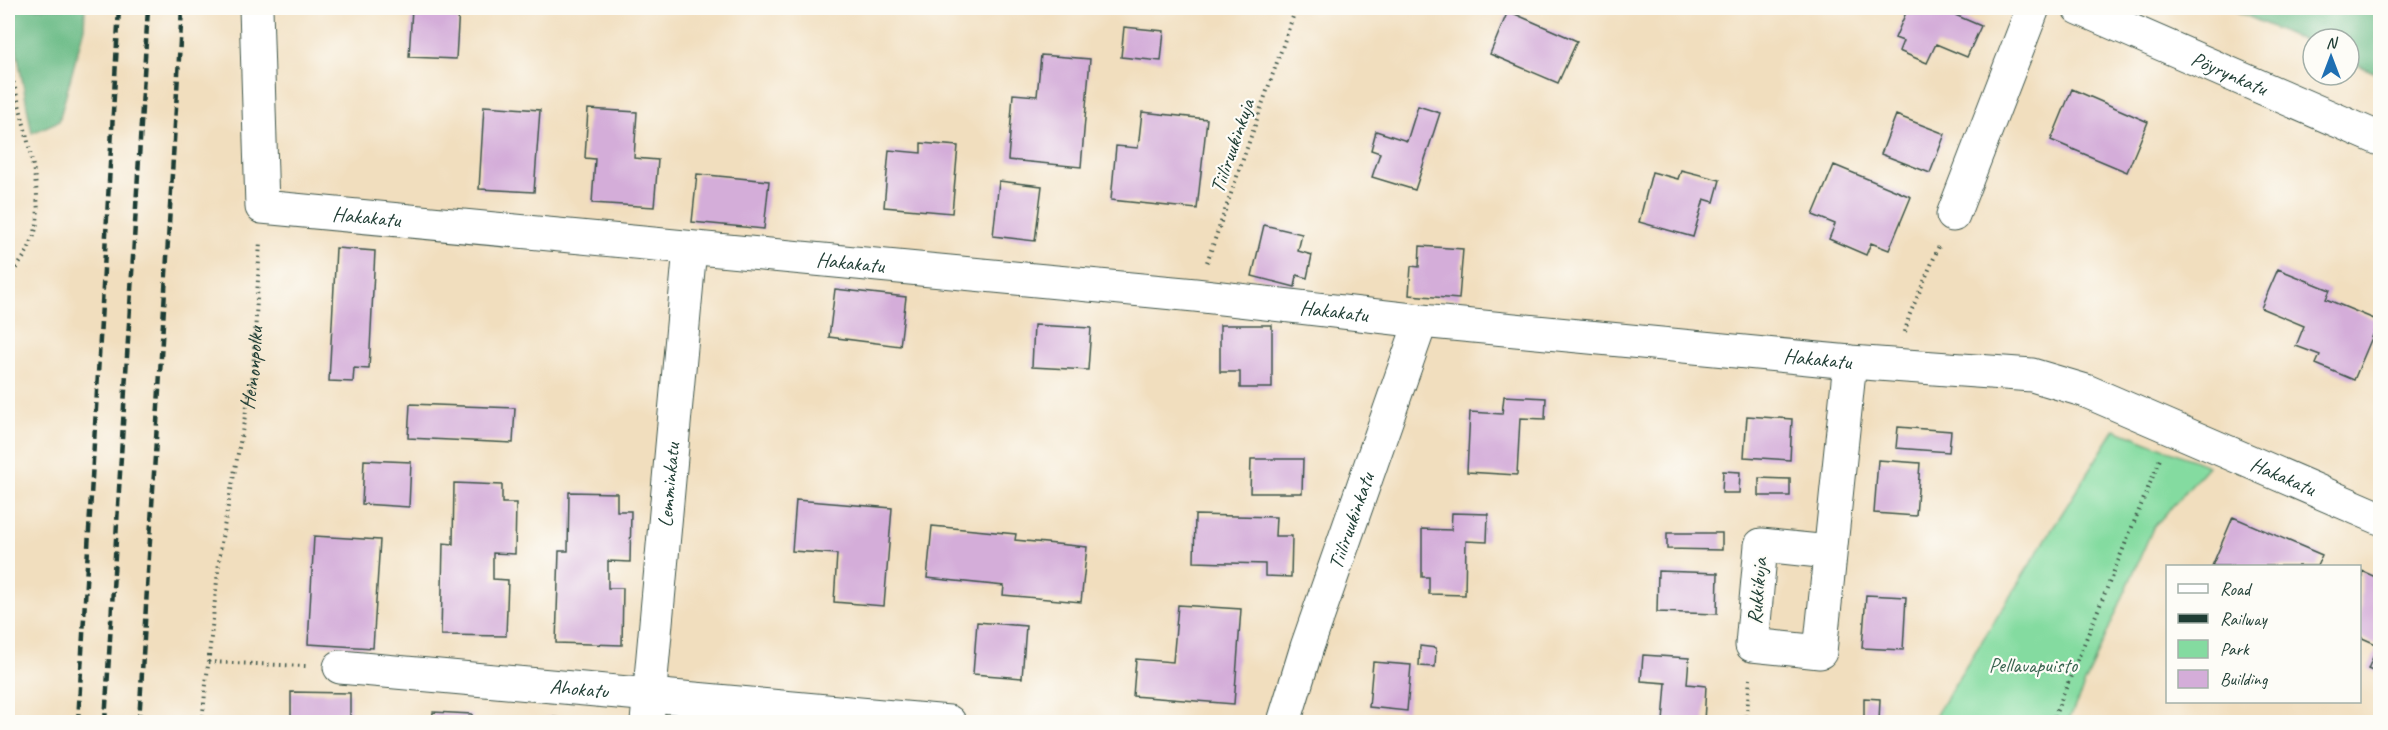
<svg xmlns="http://www.w3.org/2000/svg" width="2388" height="730" font-family="Caveat,sans-serif">
<style>
.green{fill:#84dba0;stroke:#528c6a;stroke-width:1.5}
.forest{fill:#6bbb86;stroke:#457c5d;stroke-width:1.5}
.building{fill:#d4add9}
.lines{fill:none;stroke-linecap:round;stroke-linejoin:round}
.minor-casing{stroke:#3e5549;stroke-width:35}
.path{stroke:#3e5549;stroke-width:4;stroke-dasharray:1.5 4.5;stroke-linecap:butt}
.minor{stroke:#fff;stroke-width:33}
.rail{stroke:#1f3d34;stroke-width:4.5;stroke-dasharray:9 4.5;stroke-linecap:butt}
.labels{text-anchor:middle;stroke-width:4.5;stroke-linejoin:round;paint-order:stroke}
.street-label{font-size:21px;fill:#1f3d34;stroke:#fdfcf7}
.park-label{font-size:21px;fill:#38644f;stroke:#fdfcf7}
</style>
<rect width="100%" height="100%" fill="#fdfcf7"/>
<filter id="ink" filterUnits="userSpaceOnUse"><feTurbulence type="fractalNoise" baseFrequency=".0167" numOctaves="2"/><feDisplacementMap in="SourceGraphic" scale="12" xChannelSelector="R" yChannelSelector="G"/><feConvolveMatrix kernelMatrix="1 2 1 2 8 2 1 2 1" color-interpolation-filters="sRGB"/></filter>
<filter id="wash" filterUnits="userSpaceOnUse"><feTurbulence type="fractalNoise" baseFrequency=".008" numOctaves="4" result="noise"/><feDisplacementMap in="SourceGraphic" scale="24" xChannelSelector="R" yChannelSelector="G"/><feGaussianBlur stdDeviation="1.35" result="paint"/><feColorMatrix in="noise" values="0 0 0 0 0 0 0 0 0 0 0 0 0 0 0 0 0 1.4 0 .05"/><feComposite in="paint" operator="in"/></filter>
<g filter="url(#wash)">
<rect width="100%" height="100%" fill="#f1debe"/>
<path class="green" d="M2115 429 2208 466 2153 528 2068 722H1931Z"/>
<path class="forest" d="M9 8H85L84 28 59 121 32 133Z
M2229 8H2380V75L2349 61V39H2313V45Z"/>
<g id="blocks">
<path class="building" d="M412 8H459L456 59 409 57Z
M1908 8H1939L1981 26 1967 57 1936 44 1927 63 1899 51 1903 41 1895 38Z
M1508 11 1577 41 1558 83 1490 54Z
M1124 27 1164 31 1161 61 1121 57Z
M1041 55 1090 59 1081 167 1008 160 1013 94 1037 96Z
M2072 89 2148 122 2127 172 2051 140Z
M484 106 540 110 534 192 479 189Z
M1418 106 1440 113 1415 190 1372 177 1380 153 1371 150 1376 131 1407 141Z
M588 109 637 112 634 158 658 160 654 207 592 203 595 159 585 158Z
M1142 112 1207 119 1197 209 1111 200 1116 146 1138 148Z
M1896 115 1945 134 1930 173 1881 154Z
M921 143 958 146 952 213 884 207 889 150 921 153Z
M1834 165 1911 197 1889 250 1871 243 1866 255 1829 239 1835 224 1813 215Z
M1681 170 1720 180 1714 202 1704 199 1693 237 1639 222 1652 172 1678 179Z
M697 174 769 181 764 229 692 222Z
M999 181 1042 186 1035 241 993 236Z
M1264 225 1302 234 1298 251 1312 255 1307 278 1297 275 1295 287 1252 276Z
M1420 246 1463 249 1459 299 1409 295 1411 266 1419 267Z
M336 248 375 251 369 369 354 368 353 382 329 381Z
M2278 269 2330 290 2326 299 2379 321 2354 380 2316 364 2320 355 2296 346 2304 326 2261 308Z
M835 289 906 297 900 346 829 337Z
M1034 325 1091 328 1088 370 1032 367Z
M1220 325H1272V388H1240V372H1220Z
M1504 396 1546 398 1545 419 1520 418 1517 475 1467 472 1470 412 1502 414Z
M410 404 515 408 513 443 408 438Z
M1747 416 1792 419 1790 460 1744 457Z
M1898 427 1951 431 1949 452 1896 448Z
M1251 459H1303L1302 493H1250Z
M364 460 411 462 409 507 362 504Z
M1878 460 1920 463 1916 516 1874 513Z
M1723 471 1740 472 1739 493H1722Z
M1759 478 1790 479V496H1759Z
M454 483 502 485V503H516L515 554 493 553V579L508 580 506 636 441 635 443 543 453 544Z
M569 492 617 493V511H631L630 562 608 561V588H623L622 645 556 643 559 551H568Z
M796 500 892 508 884 606 834 602 837 554 792 551Z
M1452 513 1488 514 1487 542 1466 541 1465 595 1429 594V577H1422V529L1451 530Z
M1195 515 1276 517 1275 536H1292L1291 577 1265 576V564L1194 562Z
M2233 517 2322 555 2317 566H2212Z
M932 526 1016 534 1015 540 1087 547 1081 602 1003 595 1004 586 927 578Z
M1667 533H1722V550L1667 549Z
M314 536 380 540 373 648 308 644Z
M1658 571 1718 573 1717 614 1657 612Z
M2362 571 2380 579V674L2368 669 2378 645 2360 637Z
M1866 595 1906 597 1903 650 1862 648Z
M1178 605 1241 609 1234 704 1133 696 1136 659 1173 662Z
M977 622 1026 626 1022 678 973 674Z
M1420 646 1436 648 1435 667 1419 666Z
M1643 655 1689 658 1687 684 1706 686 1704 722H1663L1666 683 1641 681Z
M1373 662 1411 665 1407 711 1369 707Z
M291 692 350 693V722H291Z
M1864 698 1880 699 1879 722H1864Z
M433 712 472 714V722H432Z
M546 717 600 720V722H546Z
M1794 718 1846 720V722H1793Z"/>
</g>
</g>
<g filter="url(#ink)">
<use href="#blocks" fill-opacity="0" stroke="#3e5549" stroke-width="1.5"/>
<g class="lines">
<defs>
<g id="minor">
<path id="s2" d="M256 8 262 207 1195 295 1421 321 1850 362 2032 375 2086 391 2380 518"/>
<path id="s3" d="M2079 8 2380 139"/>
<path d="M1953 215 2033 8"/>
<path d="M1829 552 1761 545 1752 645 1820 652 1850 362"/>
<path id="s4" d="M340 667 949 722"/>
<path id="s5" d="M647 722 690 248"/>
<path id="s6" d="M1284 722 1307 647 1421 321"/>
</g>
</defs>
<use href="#minor" class="minor-casing"/>
<g class="path">
<path d="M1988 8 1997 12"/>
<path d="M8 59C17 101 42 181 37 222 34 244 22 262 8 278"/>
<path d="M1207 262 1296 8"/>
<path d="M1905 332 1909 316 1940 244"/>
<path d="M208 662 306 666"/>
<path id="s1" d="M202 722 221 543 253 374 260 241"/>
<path d="M1746 722 1750 679"/>
<path d="M2052 722 2160 459"/>
</g>
<use href="#minor" class="minor"/>
<path class="rail" d="M78 722 119 8
M105 722 148 8
M139 722 182 8"/>
</g>
</g>
<g class="labels">
<g class="street-label">
<text dy="7" stroke="none"><textPath href="#s3" startOffset="164">Pöyrynkatu</textPath></text>
<text transform="translate(1232 146) rotate(-71)" y="7">Tiiliruukinkuja</text>
<text dy="7" stroke="none"><textPath href="#s2" startOffset="304">Hakakatu</textPath></text>
<text dy="7" stroke="none"><textPath href="#s2" startOffset="790">Hakakatu</textPath></text>
<text dy="7" stroke="none"><textPath href="#s2" startOffset="1276">Hakakatu</textPath></text>
<text dy="7" stroke="none"><textPath href="#s2" startOffset="1762">Hakakatu</textPath></text>
<text dy="7" stroke="none"><textPath href="#s1" startOffset="358">Heinonpolku</textPath></text>
<text dy="7" stroke="none"><textPath href="#s2" startOffset="2248">Hakakatu</textPath></text>
<text dy="7" stroke="none"><textPath href="#s5" startOffset="238">Lemminkatu</textPath></text>
<text dy="7" stroke="none"><textPath href="#s6" startOffset="212">Tiiliruukinkatu</textPath></text>
<text transform="translate(1757 591) rotate(-85)" y="7">Rukkikuja</text>
<text dy="7" stroke="none"><textPath href="#s4" startOffset="240">Ahokatu</textPath></text>
</g>
<g class="park-label">
<text x="2033" y="672">Pellavapuisto</text>
</g>
</g>
<rect width="2388" height="730" fill="none" stroke="#fdfcf7" stroke-width="30"/>
<rect x="2166" y="565" width="195" height="138" fill="#fdfcf7" stroke="#a4b0a9" stroke-width="1.5"/>
<rect x="2178" y="584" width="30" height="9" fill="#ffffff" stroke="#a4b0a9" stroke-width="1.5"/>
<text x="2220" y="595" font-size="18" fill="#1f3d34">Road</text>
<rect x="2178" y="614" width="30" height="9" fill="#1f3d34" stroke="#a4b0a9" stroke-width="1.5"/>
<text x="2220" y="625" font-size="18" fill="#1f3d34">Railway</text>
<rect x="2178" y="640" width="30" height="18" fill="#84dba0" stroke="#a4b0a9" stroke-width="1.5"/>
<text x="2220" y="655" font-size="18" fill="#1f3d34">Park</text>
<rect x="2178" y="670" width="30" height="18" fill="#d4add9" stroke="#a4b0a9" stroke-width="1.5"/>
<text x="2220" y="685" font-size="18" fill="#1f3d34">Building</text>
<g transform="translate(2331 57)"><circle r="28" fill="#fdfcf7" stroke="#a4b0a9" stroke-width="1.5"/>
<path d="M0-4.5L10 22L0 15L-10 22Z" fill="#1f6fb2"/>
<text y="-9" font-size="16" font-weight="bold" text-anchor="middle" fill="#1f3d34">N</text>
</g>
</svg>
